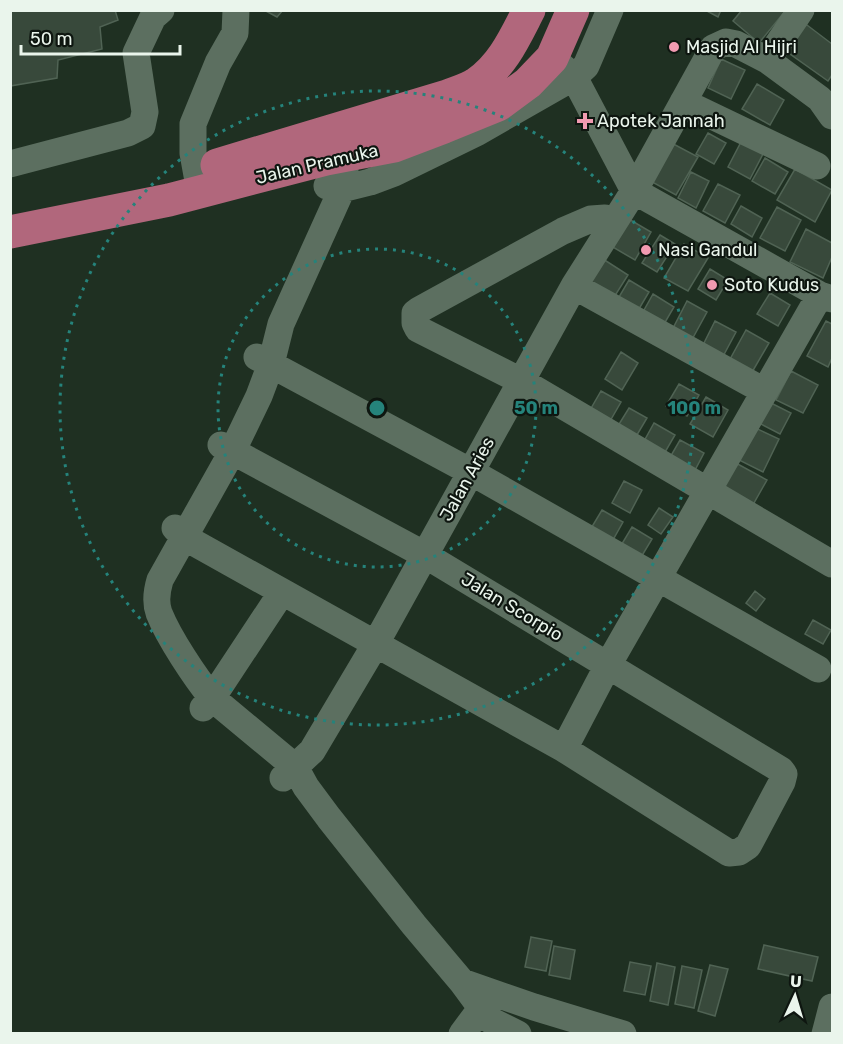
<svg xmlns="http://www.w3.org/2000/svg" width="843" height="1044" font-family="Rubik,sans-serif">
<style>
.building{fill:#38493b;stroke:#506354;stroke-width:1.5}
.lines{fill:none;stroke-linecap:round;stroke-linejoin:round}
.minor{stroke:#5c6f60;stroke-width:27}
.major{stroke:#b1677c;stroke-width:33}
.ring{fill:none;stroke:#25837b;stroke-width:3;stroke-dasharray:3 6}
.poi-dot{fill:#f19ab1;stroke:#0e1610;stroke-width:2}
.labels{text-anchor:middle;stroke-width:4.5;stroke-linejoin:round;paint-order:stroke}
.poi-label{font-size:18px;fill:#eaf5ec;stroke:#0e1610;text-anchor:start}
.street-label{font-size:18px;fill:#eaf5ec;stroke:#0e1610}
.centre{fill:#25837b;stroke:#0e1610;stroke-width:3}
.ring-label{font-size:18px;text-anchor:middle;font-weight:bold;fill:#25837b;stroke:#0e1610;stroke-width:4.5;stroke-linejoin:round;paint-order:stroke}
</style>
<rect width="100%" height="100%" fill="#1f3022"/>
<path class="building" d="M10 10H115L118 20 100 27 102 49 58 60 57 78 10 86Z
M264 10H283L277 17Z
M705 10H721L718 17Z
M742 10H786L759 43 733 21Z
M803 22 832 44V75L828 81 783 49Z
M721 59 745 70 731 99 708 88Z
M757 84 784 100 770 125 742 109Z
M708 133 726 143 714 164 696 154Z
M664 139 698 157 676 195 643 177Z
M742 140 764 152 750 179 728 167Z
M765 158 788 172 775 194 752 181Z
M795 169 832 190 815 222 777 200Z
M691 172 709 181 696 208 678 198Z
M718 184 740 195 725 223 703 211Z
M741 206 762 218 752 237 731 224Z
M777 207 801 220 785 251 760 238Z
M627 218 651 232 635 260 611 246Z
M806 229 832 243V257L823 278 790 262Z
M660 235 675 244 657 272 642 263Z
M684 244 708 258 688 291 664 278Z
M603 259 628 275 611 302 586 286Z
M710 269 728 280 716 300 698 289Z
M629 280 649 292 636 314 616 302Z
M770 293 790 305 778 326 757 314Z
M653 294 674 307 660 331 639 319Z
M687 301 707 312 689 345 670 334Z
M715 321 736 332 720 362 700 351Z
M826 321 832 324V358L828 367 807 356Z
M746 330 769 343 751 374 729 361Z
M621 352 638 363 622 390 605 379Z
M791 371 818 385 803 413 776 400Z
M679 384 699 395 687 416 666 406Z
M601 391 621 402 606 428 586 417Z
M706 397 728 410 713 437 690 424Z
M769 402 791 413 780 434 759 423Z
M629 408 647 418 634 440 616 429Z
M654 423 675 435 664 454 643 443Z
M751 426 779 439 763 472 735 458Z
M680 440 704 453 694 472 669 459Z
M734 462 767 480 750 510 718 491Z
M624 481 642 490 630 513 612 503Z
M659 508 673 517 661 534 648 525Z
M602 510 623 522 609 547 587 535Z
M632 527 652 539 637 564 617 552Z
M755 591 765 599 756 611 746 603Z
M813 620 831 630 823 644 805 634Z
M531 937 552 941 546 971 525 967Z
M764 945 818 957 812 981 758 969Z
M554 946 575 950 570 979 549 975Z
M630 962 651 966 645 995 624 991Z
M657 963 675 967 668 1005 650 1001Z
M710 965 728 969 715 1016 698 1011Z
M682 966 702 970 694 1008 675 1004Z"/>
<g class="lines">
<path class="minor" d="M552 58 574 77 634 191 820 295 832 299
M767 60 801 10
M683 102 817 166
M347 156 342 189 281 324 271 364 259 396 232 452 160 580C157 590 155 602 159 613 169 638 195 677 212 698L295 767 306 787 329 818 414 925 462 982 490 1020 518 1034
M10 164 128 133 142 126 145 112 136 53 153 17 161 10
M327 186 342 189 370 182 394 173 478 132 574 77 586 66 610 10
M200 192 193 153V124L218 63 235 33 236 10
M615 220 605 218 591 219 563 231 419 310 415 313V323L418 329 521 381 832 564
M574 286 764 391
M257 357 471 472 818 669
M175 528 184 537 564 749 729 853 739 852 748 846 782 782 784 774 781 770 425 555 221 445
M203 708 212 698 282 592
M564 749 608 665 820 295
M283 778 312 751 375 645 574 286 634 191 713 48 726 42 736 44 767 60 820 99 832 116
M462 982 534 1007 623 1034
M462 1034 491 995
M825 1034 832 1007"/>
<path class="major" d="M217 165 447 96C457 92 469 89 477 83 503 65 515 37 529 10
M10 232 169 200 326 159 394 146 444 127 498 105 528 83 552 58 573 10"/>
</g>
<g class="ring">
<circle cx="377" cy="408" r="159"/>
<circle cx="377" cy="408" r="317"/>
</g>
<g class="poi-dot">
<circle cx="674" cy="47" r="6"/>
<path d="M582 112h6v6h6v6h-6v6h-6v-6h-6v-6h6z"/>
<circle cx="646" cy="250" r="6"/>
<circle cx="712" cy="285" r="6"/>
</g>
<g class="labels">
<g class="poi-label">
<text x="686" y="53">Masjid Al Hijri</text>
<text x="597" y="127">Apotek Jannah</text>
<text x="658" y="256">Nasi Gandul</text>
<text x="724" y="291">Soto Kudus</text>
</g>
<g class="street-label">
<text transform="translate(317 164) rotate(-13)" y="6">Jalan Pramuka</text>
<text transform="translate(467 479) rotate(-61)" y="6">Jalan Aries</text>
<text transform="translate(512 607) rotate(31)" y="6">Jalan Scorpio</text>
</g>
</g>
<circle cx="377" cy="408" r="9" class="centre"/>
<g class="ring-label">
<text x="536" y="414">50 m</text>
<text x="694" y="414">100 m</text>
</g>
<rect width="843" height="1044" fill="none" stroke="#eaf5ec" stroke-width="24"/>
<g transform="translate(795 996) rotate(4)" stroke="#0e1610" stroke-width="4.5" paint-order="stroke">
<path d="M0-4.5L10 22L0 15L-10 22Z" fill="#eaf5ec"/>
<text y="-9" font-size="16" font-weight="bold" text-anchor="middle" fill="#eaf5ec">U</text>
</g>
<path d="M21 45v9h159v-9" fill="none" stroke="#eaf5ec" stroke-width="3"/>
<text x="30" y="45" font-size="18" fill="#eaf5ec" stroke="#0e1610" stroke-width="4.5" paint-order="stroke">50 m</text>
</svg>
